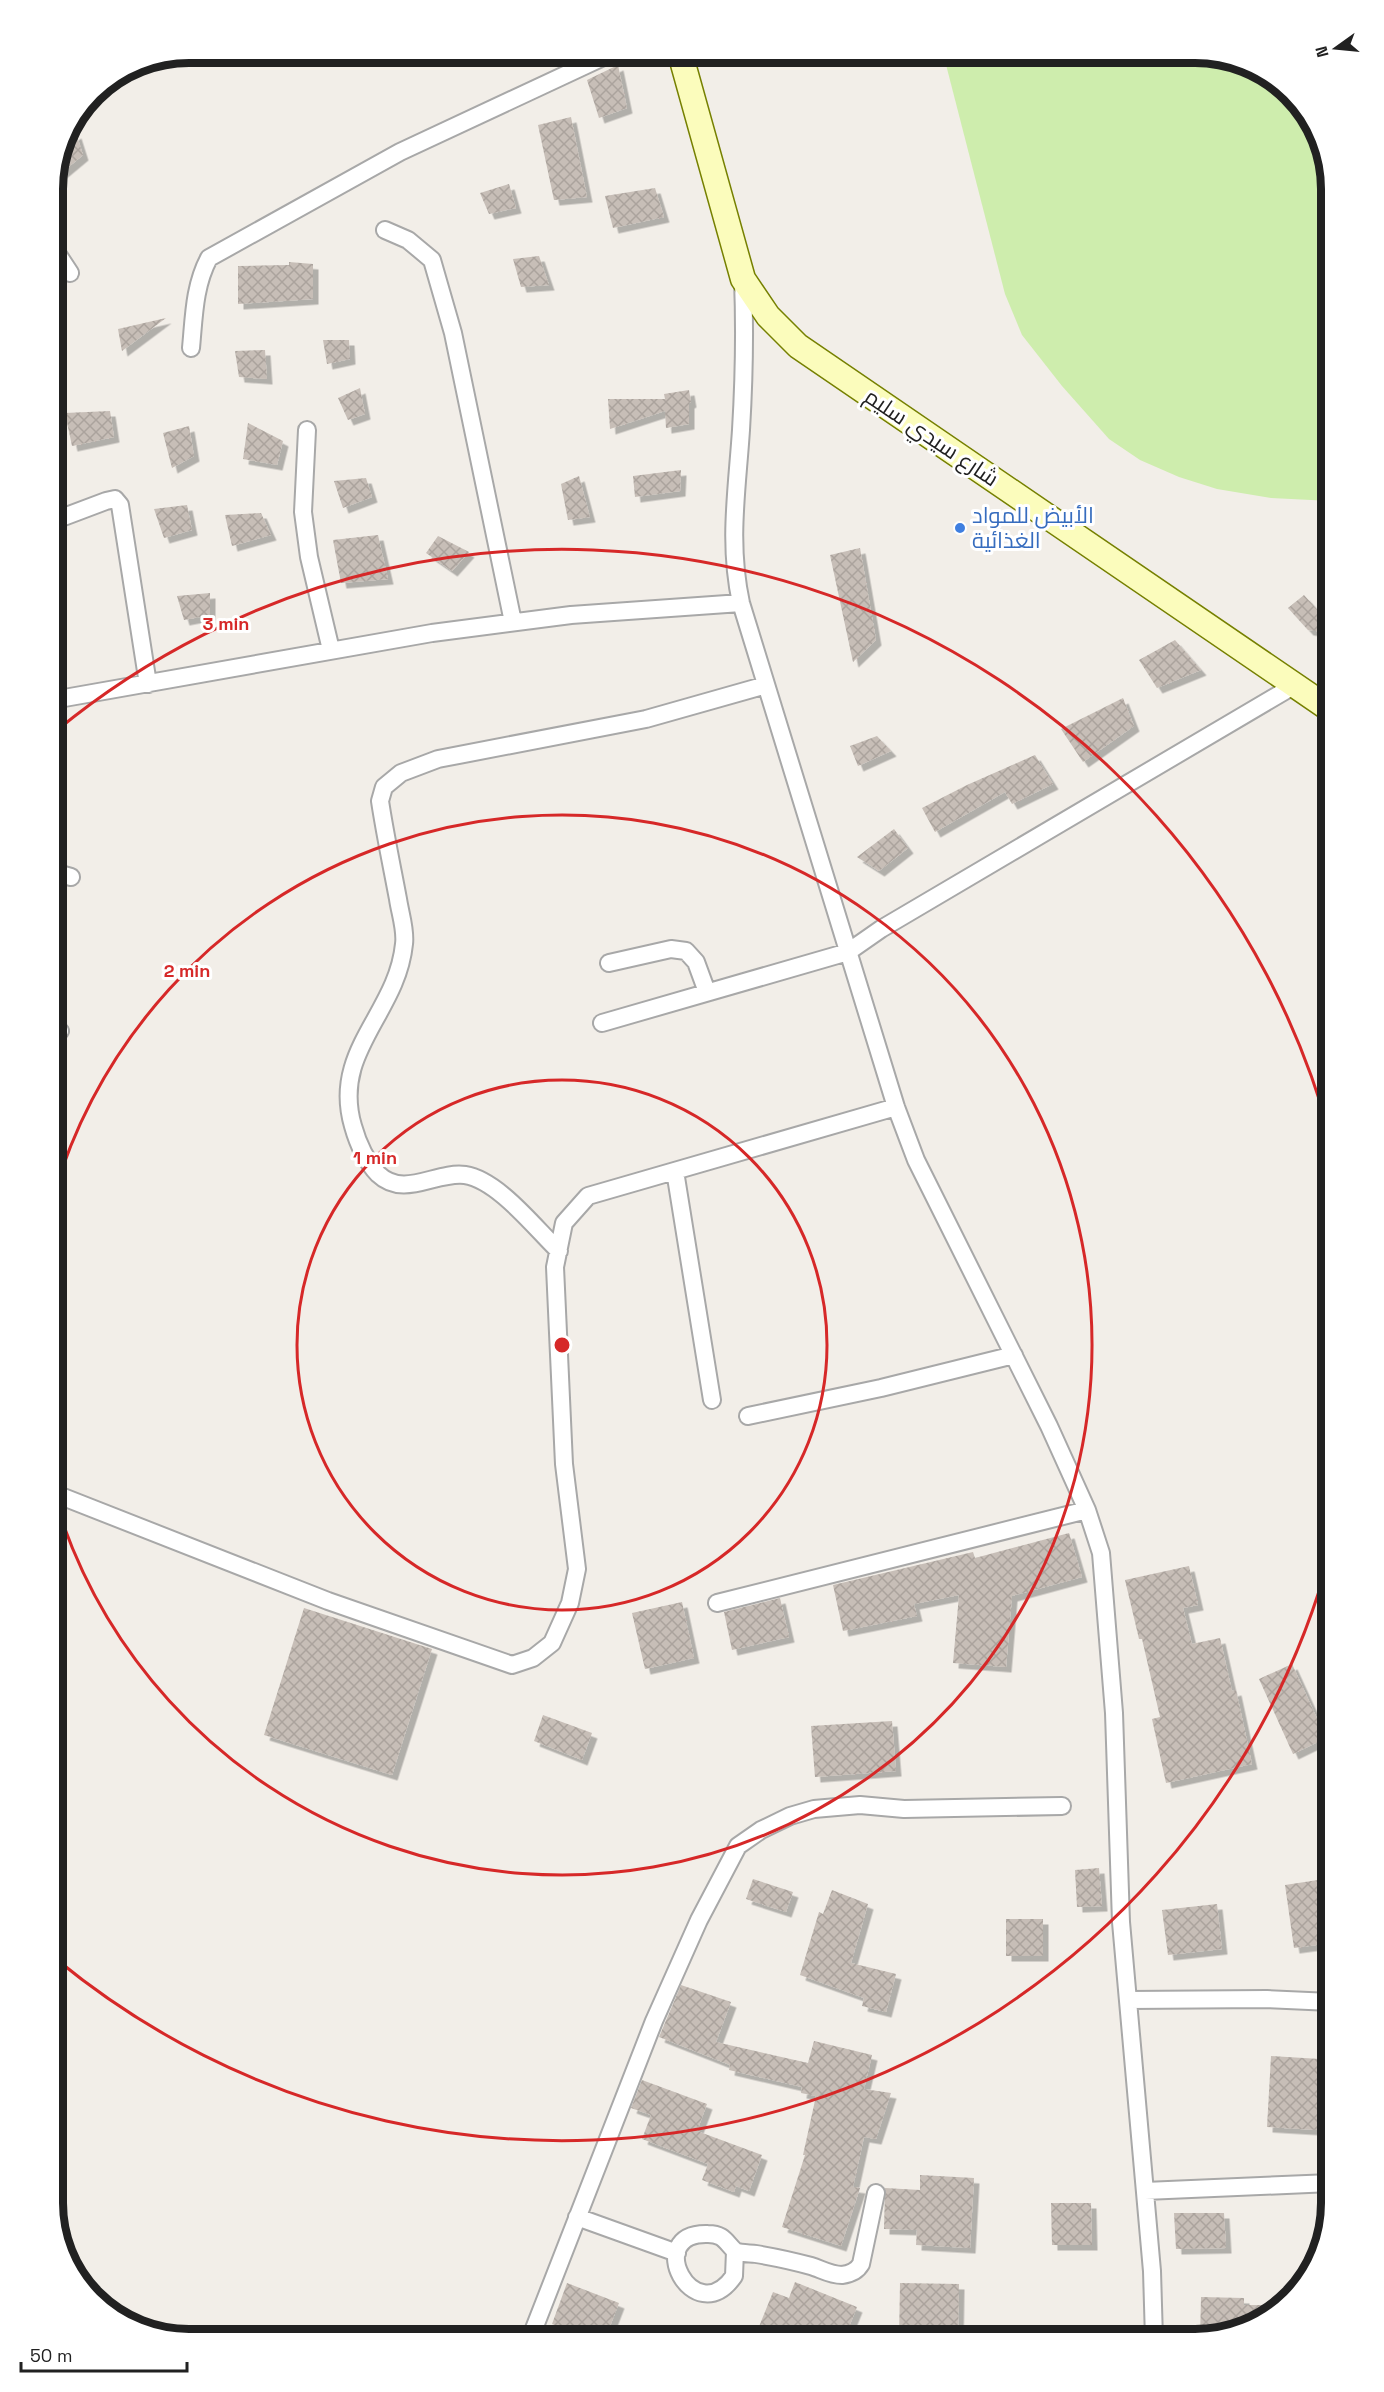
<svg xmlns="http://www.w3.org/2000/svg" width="1384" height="2392" font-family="'Space Grotesk',Cairo,sans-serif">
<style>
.grass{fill:#ceedad}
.building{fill:url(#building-cross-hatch);filter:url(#shadow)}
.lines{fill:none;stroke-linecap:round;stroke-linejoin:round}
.street-casing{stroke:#a8a8a8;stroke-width:20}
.secondary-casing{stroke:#768001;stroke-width:27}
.street{stroke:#fff;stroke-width:16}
.secondary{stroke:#fbfcbc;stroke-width:24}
.ring{fill:none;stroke:#d62828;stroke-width:3}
.shop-dot{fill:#3f7fe0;stroke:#fff;stroke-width:2}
.labels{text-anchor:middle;stroke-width:6;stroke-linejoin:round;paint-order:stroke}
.street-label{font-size:22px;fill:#212121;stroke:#fff}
.shop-label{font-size:22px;fill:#366cbe;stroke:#fff;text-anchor:start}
.rim{fill:none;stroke:#212121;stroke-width:8}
.centre{fill:#d62828;stroke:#fff;stroke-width:3}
.ring-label{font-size:18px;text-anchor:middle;font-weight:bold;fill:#d62828;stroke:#fff;stroke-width:6;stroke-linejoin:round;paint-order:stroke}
</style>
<defs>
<pattern id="building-cross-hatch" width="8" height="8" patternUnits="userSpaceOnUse" patternTransform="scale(1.5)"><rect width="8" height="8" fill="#c7beb7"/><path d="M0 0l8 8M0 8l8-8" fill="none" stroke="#aba39d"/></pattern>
<filter id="shadow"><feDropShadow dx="5.5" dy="5.5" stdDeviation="0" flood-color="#0004"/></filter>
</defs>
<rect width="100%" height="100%" fill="#f2eee8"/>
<path class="grass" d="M943 53H1204L1271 76 1318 129 1331 189V501L1271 498 1217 489 1179 477 1140 460 1109 439 1062 386 1022 335 1005 294Z"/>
<path class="building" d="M618 65 627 108 599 118 587 80Z
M571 117 587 197 554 200 538 125Z
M76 133 83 155 53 180 61 143Z
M509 184 516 208 489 214 480 193Z
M655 188 664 217 613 228 605 196Z
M539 256 549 285 521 287 513 259Z
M289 262 313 264V299L238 304V266L289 265Z
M166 318 122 351 118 329Z
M323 340H349L350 359 327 364Z
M265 350 267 379 239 377 235 351Z
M360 388 365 414 348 420 338 398Z
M689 390 691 402 689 403V424L666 428 665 411 610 429 608 399H665L664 394Z
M110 411 114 437 72 446 65 413Z
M248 423 283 441 277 465 243 459Z
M189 426 194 456 172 468 163 433Z
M681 470 680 491 635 497 633 476Z
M579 476 590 517 568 520 561 484Z
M366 478 372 497 343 508 334 481Z
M187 505 192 530 164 538 154 509Z
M261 513 271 535 232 546 225 515Z
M378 535 388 579 341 583 333 540Z
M438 536 469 552 452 571 426 553Z
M860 548 876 640 853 662 830 555Z
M210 593V615L184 620 177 596Z
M1304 595 1332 626V633L1308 630 1288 608Z
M1175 640 1201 670 1157 688 1139 660Z
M1123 698 1134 726 1083 762 1061 729Z
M877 736 891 751 858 766 850 746Z
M1035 755 1053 784 1012 804 1005 792 935 832 922 808 967 785Z
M894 829 908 848 879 871 857 857Z
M1069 1533 1082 1577 1012 1596 1006 1667 953 1663 959 1595 914 1604 917 1616 843 1631 833 1585 973 1552 975 1558Z
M1189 1566 1198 1605 1183 1608 1192 1644 1220 1638 1232 1691 1236 1690 1252 1764 1166 1783 1152 1719 1160 1717 1142 1639H1139L1125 1580Z
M780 1598 789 1637 732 1650 724 1612Z
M682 1602 694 1658 645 1669 632 1613Z
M304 1608 432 1649 392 1775 264 1735Z
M1292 1664 1326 1738 1293 1754 1259 1679Z
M543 1715 592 1733 582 1760 534 1741Z
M892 1721 896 1771 815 1777 811 1726Z
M1099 1868 1102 1906 1077 1907 1075 1870Z
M1331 1878V1905H1327L1331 1943 1294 1948 1285 1885Z
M753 1879 793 1892 786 1912 746 1899Z
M832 1890 868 1904 851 1963 896 1974 886 2012 862 2006 864 1998 800 1975 819 1912 823 1914Z
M1217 1904 1222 1949 1168 1955 1162 1910Z
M1006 1919H1043V1956H1006Z
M681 1985 731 2002 716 2042 808 2063 814 2041 872 2055 864 2089 891 2093 876 2139 864 2137 853 2187 860 2188 841 2246 782 2227 805 2155H803L816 2096 801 2093 802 2087 729 2070 730 2065 659 2037Z
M1271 2056 1320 2059 1317 2130 1267 2127Z
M642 2080 707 2104 697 2131 762 2155 749 2191 736 2186 734 2192 702 2180 708 2164 642 2139 651 2115 631 2108Z
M920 2175 974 2178 970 2248 916 2245 917 2230 884 2229 885 2188 920 2190Z
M1051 2203H1091L1092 2245H1052Z
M1174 2213H1224L1226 2248 1176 2249Z
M795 2282 857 2307 844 2339H754L773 2292 789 2298Z
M567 2283 619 2303 605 2339H592L552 2324Z
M900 2283 959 2284 958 2339H899Z
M1201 2297 1244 2298V2305H1278L1255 2326 1200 2338Z"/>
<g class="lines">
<defs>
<path id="street" d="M385 230 408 240 432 260 453 333 513 622
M53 247 70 273
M743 280C745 330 744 380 741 430 737 491 728 543 741 603L896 1107 916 1160 1049 1426 1087 1510 1101 1553 1114 1713 1121 1922 1152 2271 1154 2339
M191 348C194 317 194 286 209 258L400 152 612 53
M307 430 303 512 309 557 331 650
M53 521 106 501 115 499 120 505 148 684
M53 700 432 633 571 615 741 603
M53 872 71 877
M609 963 671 949 686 951 696 962 707 992
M602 1023 848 952 881 929 1295 685
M53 1029 60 1031
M675 1171 712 1400
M559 1251C535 1228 498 1180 465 1175 436 1171 404 1199 378 1174 365 1160 358 1144 353 1126 331 1051 397 1014 404 944 406 930 400 913 398 899 392 867 385 834 380 801L384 787 401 773 438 759 646 719 766 685
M748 1416 881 1388 1014 1355
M53 1493 328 1601 512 1665 533 1658 552 1643 570 1603 577 1569 564 1464 555 1267 564 1223 588 1196 896 1107
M717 1603 1087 1510
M1128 2000 1267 1999 1331 2002
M1145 2191 1331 2183
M577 2217 677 2253
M735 2251 734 2276C694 2333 641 2232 708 2234 723 2234 725 2241 734 2250 738 2254 750 2253 756 2254 774 2257 793 2261 811 2266 821 2269 830 2275 842 2275 850 2274 857 2271 861 2264L876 2193
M530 2339 654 2021 699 1920 738 1846 761 1830 790 1816 814 1809 860 1805 904 1809 1062 1806"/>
<path id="secondary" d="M680 53 743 279 768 316 798 346 1331 710"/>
</defs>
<use href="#street" class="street-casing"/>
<use href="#secondary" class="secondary-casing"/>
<use href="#street" class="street"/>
<use href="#secondary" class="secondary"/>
</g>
<g class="ring">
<circle cx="562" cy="1345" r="265"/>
<path d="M54 1194A530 530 0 1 1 54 1496"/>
<path d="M1331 1551A796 796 0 0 1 56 1959M56 731A796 796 0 0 1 1331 1139"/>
</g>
<circle class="shop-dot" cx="960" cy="528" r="6"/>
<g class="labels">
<g class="street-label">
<text transform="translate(932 437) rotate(34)" y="8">شارع سيدي سليم</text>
</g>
<g class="shop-label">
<text x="972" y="523">الأبيض للمواد<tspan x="972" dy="25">الغذائية</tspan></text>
</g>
</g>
<path d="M0 0H1384V2392H0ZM189 63H1195A126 126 0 0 1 1321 189V2203A126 126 0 0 1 1195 2329H189A126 126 0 0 1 63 2203V189A126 126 0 0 1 189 63Z" fill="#fff" fill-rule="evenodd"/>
<path class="rim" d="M189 63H1195A126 126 0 0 1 1321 189V2203A126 126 0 0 1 1195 2329H189A126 126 0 0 1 63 2203V189A126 126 0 0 1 189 63Z"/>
<circle cx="562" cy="1345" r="9" class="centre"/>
<g class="ring-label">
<text x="226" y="630">3 min</text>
<text x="187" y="977">2 min</text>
<text x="375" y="1164">1 min</text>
</g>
<g transform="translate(1336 48) rotate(255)" stroke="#ffffff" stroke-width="4.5" paint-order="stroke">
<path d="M0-4.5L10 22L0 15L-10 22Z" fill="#212121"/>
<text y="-9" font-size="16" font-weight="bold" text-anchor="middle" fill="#212121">N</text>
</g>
<path d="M21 2362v9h166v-9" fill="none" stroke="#212121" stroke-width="3"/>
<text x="30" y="2362" font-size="18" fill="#212121" stroke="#ffffff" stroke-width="4.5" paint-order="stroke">50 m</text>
</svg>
